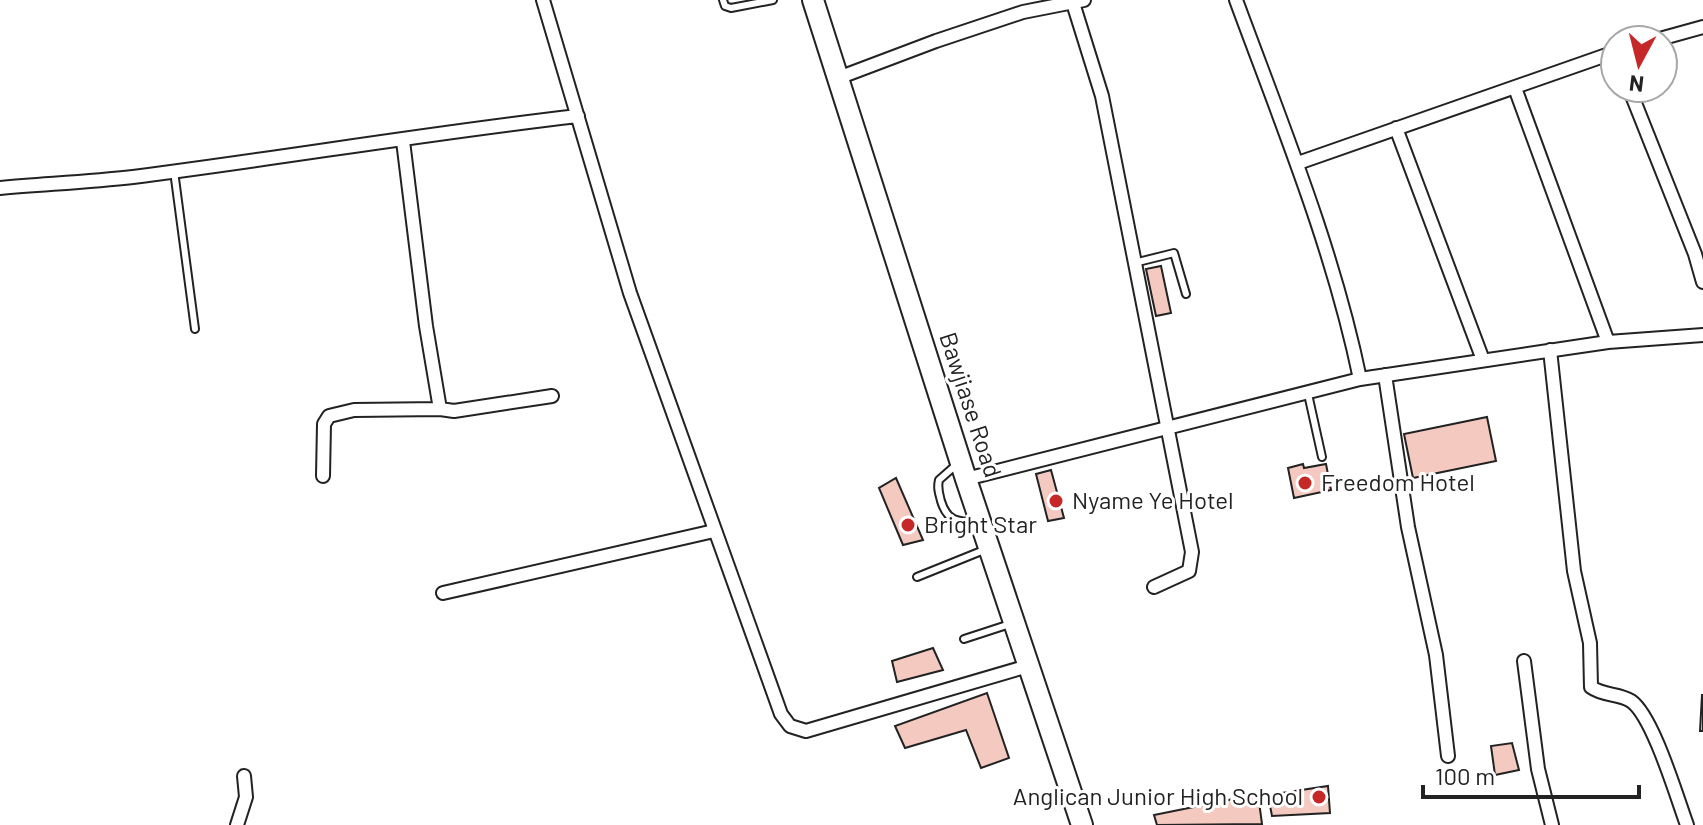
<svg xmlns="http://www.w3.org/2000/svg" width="1703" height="825" font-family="Barlow,sans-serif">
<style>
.building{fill:#f3c9c0;stroke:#222;stroke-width:2}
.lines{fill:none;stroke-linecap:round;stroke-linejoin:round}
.lane-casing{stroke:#222;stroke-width:10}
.street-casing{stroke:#222;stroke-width:16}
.primary-casing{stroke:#222;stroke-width:24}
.lane{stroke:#fff;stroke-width:6}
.street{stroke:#fff;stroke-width:12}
.primary{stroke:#fff;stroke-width:20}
.poi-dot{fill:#c62828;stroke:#fff;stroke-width:3}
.labels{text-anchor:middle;stroke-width:6;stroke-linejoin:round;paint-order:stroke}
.street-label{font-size:24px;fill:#222;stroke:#fff}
.poi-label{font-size:24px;fill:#222;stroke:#fff;text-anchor:start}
</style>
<rect width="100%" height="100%" fill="#fff"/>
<path class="building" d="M1161 266 1171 313 1156 316 1146 269Z
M1487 417 1496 461 1413 478 1404 434Z
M1303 464 1304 468 1326 464 1331 490 1294 498 1288 468Z
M1051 470 1064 518 1048 521 1036 474Z
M896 478 923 540 903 545 879 488Z
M933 648 943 670 897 682 892 661Z
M987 693 1009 758 981 768 966 730 905 748 895 726Z
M1702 695H1703V731H1700Z
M1512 743 1519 770 1495 775 1491 746Z
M1328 786 1330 813 1272 816 1268 795Z
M1258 794 1262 824 1157 825 1154 815Z"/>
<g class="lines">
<defs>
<path id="lane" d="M723 0 725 6 731 8 773 0
M174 171 195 329
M1134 263 1174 253 1186 294
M1308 394 1322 457
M956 465 939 480C937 488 939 493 941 501 947 521 957 522 977 522
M917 577 984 550
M964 639 1010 624"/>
<path id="street" d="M543 0 630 293 781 714 790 726 806 731 1028 666
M1236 0C1282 125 1333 248 1360 379
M1073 3 1102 96 1192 552 1189 571 1154 587
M1656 40 1703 27
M838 78 936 41 1023 12 1084 0
M1515 88 1608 342
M1629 88 1695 254 1703 282
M1396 128 1483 360
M403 141 426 326 440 409
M1298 163 1615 52
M0 188C44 184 89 182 133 177 282 158 429 133 578 116
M1550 350 1574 571 1590 643 1591 687C1603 696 1619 693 1631 701 1653 716 1677 798 1687 825
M1385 375 1408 527 1436 655 1448 756
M323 476 324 424 329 416 354 410 440 409 454 411 552 396
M966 479 1360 379 1608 342 1703 335
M443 593 714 531
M1524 661 1538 769 1552 825
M237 825 246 797 244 776"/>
<path id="primary" d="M813 0 966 479 1082 825"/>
</defs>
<use href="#lane" class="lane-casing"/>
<use href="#street" class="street-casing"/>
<use href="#primary" class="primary-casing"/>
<use href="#lane" class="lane"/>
<use href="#street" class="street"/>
<use href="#primary" class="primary"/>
</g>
<g class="poi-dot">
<circle cx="1305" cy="483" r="8"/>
<circle cx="1056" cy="501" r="8"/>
<circle cx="908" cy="525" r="8"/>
<circle cx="1319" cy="797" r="8"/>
</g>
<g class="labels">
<g class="street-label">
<text transform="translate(970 405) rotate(72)" y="8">Bawjiase Road</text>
</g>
<g class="poi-label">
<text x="1321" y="491">Freedom Hotel</text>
<text x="1072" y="509">Nyame Ye Hotel</text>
<text x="924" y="533">Bright Star</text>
<text x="1303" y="805" text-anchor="end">Anglican Junior High School</text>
</g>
</g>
<g transform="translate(1639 64) rotate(187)"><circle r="38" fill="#ffffff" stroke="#a7a7a7" stroke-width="2"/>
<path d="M0-6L14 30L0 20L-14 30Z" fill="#c62828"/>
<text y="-12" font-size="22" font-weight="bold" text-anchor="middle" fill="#222222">N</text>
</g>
<path d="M1423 785v12h216v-12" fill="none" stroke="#222222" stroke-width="4"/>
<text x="1435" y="785" font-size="24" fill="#222222" stroke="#ffffff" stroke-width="6" paint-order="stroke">100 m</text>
</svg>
